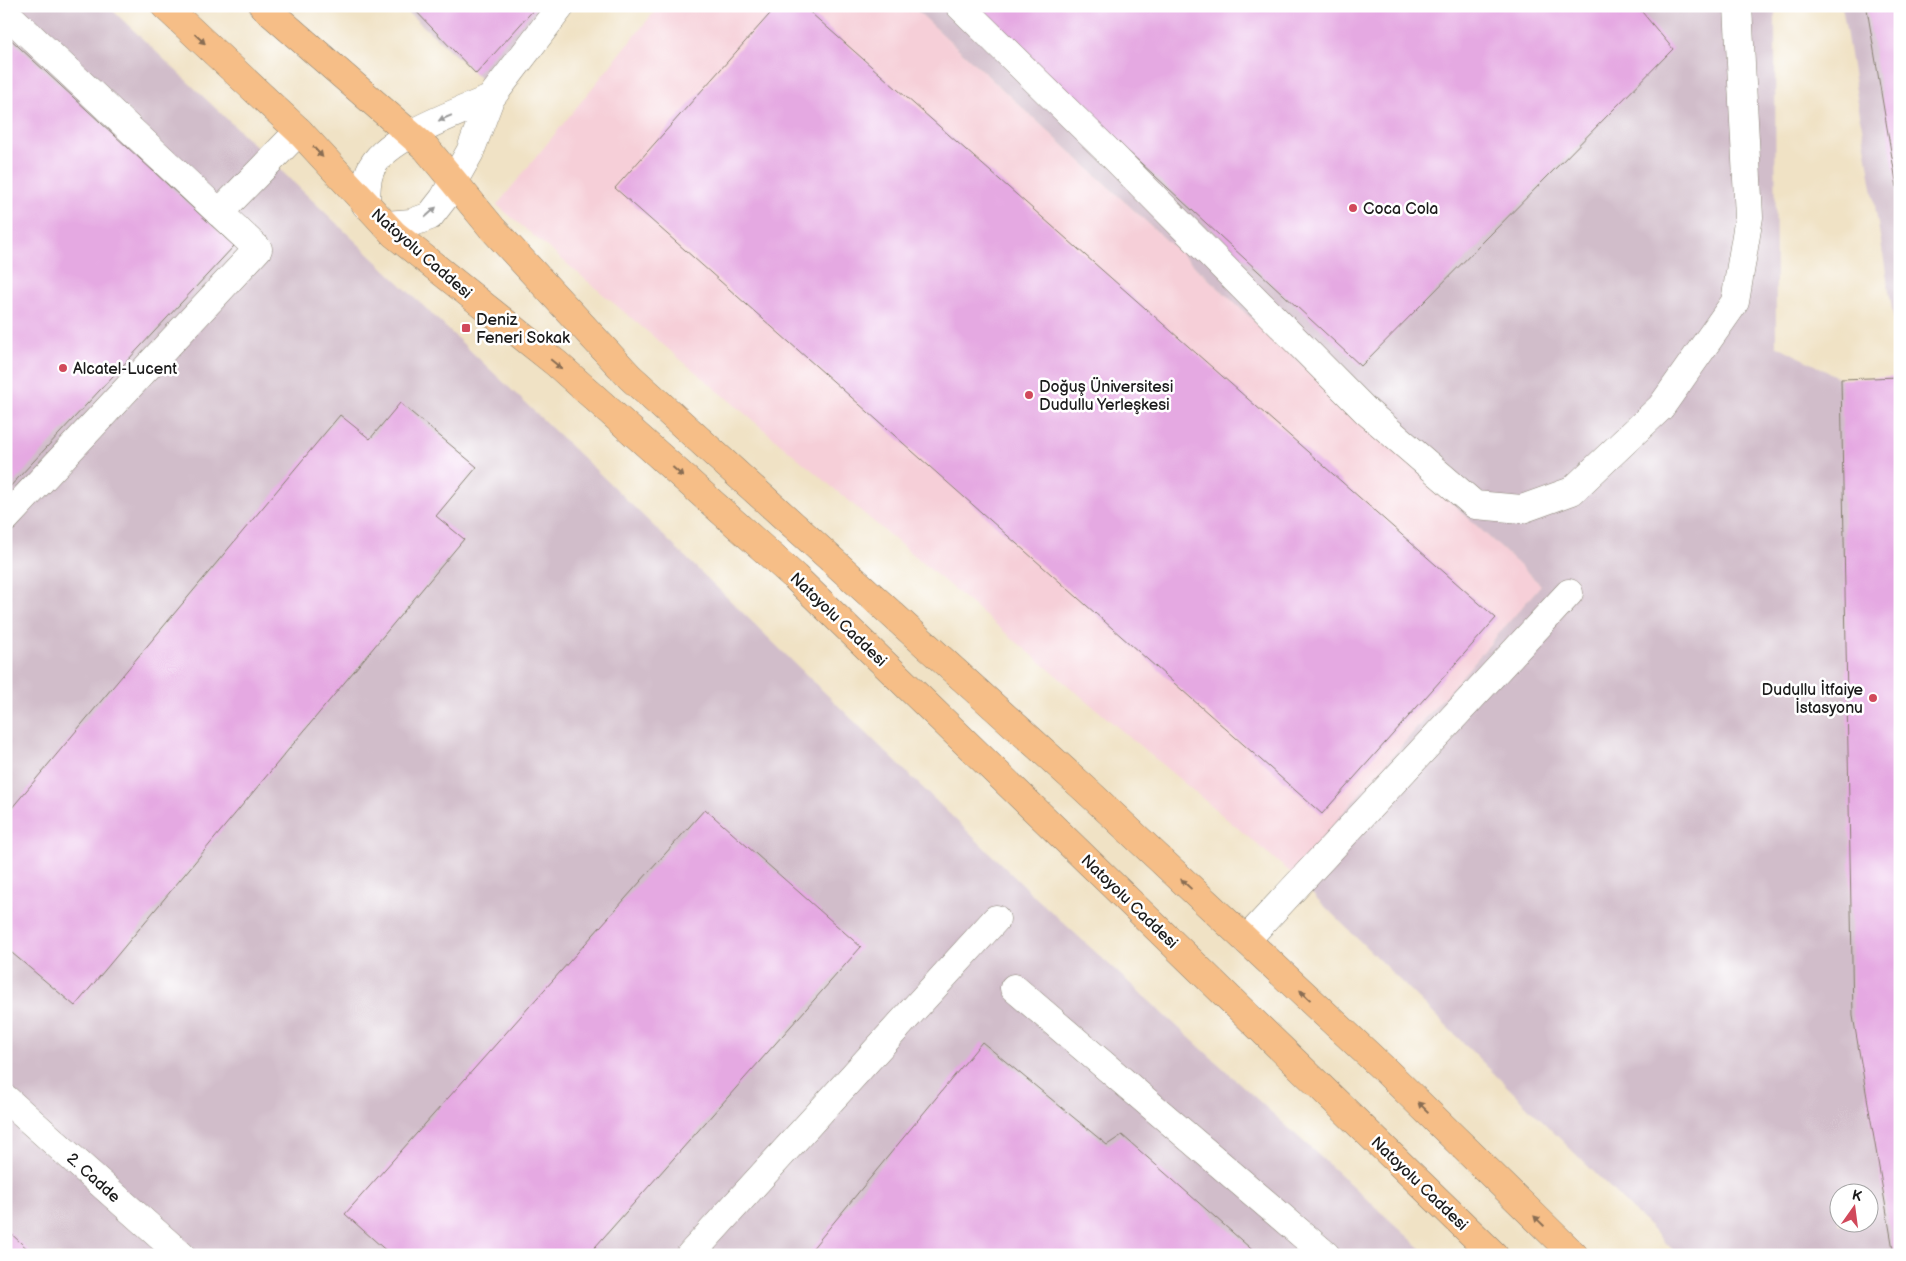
<svg xmlns="http://www.w3.org/2000/svg" width="1906" height="1261" font-family="'Balsamiq Sans',sans-serif">
<style>
.built{fill:#f6cfd8}
.industrial{fill:#d1bdca;fill-rule:evenodd}
.building{fill:#e5a9e2}
.lines{fill:none;stroke-linecap:round;stroke-linejoin:round}
.minor-casing{stroke:#867f70;stroke-width:29}
.major-casing{stroke:#867f70;stroke-width:29}
.minor{stroke:#fff;stroke-width:28}
.major{stroke:#f6be87;stroke-width:28}
.oneway{fill:#896d52}
.oneway2{fill:#999}
.poi-dot{fill:#d1495b;stroke:#fff;stroke-width:2}
.labels{text-anchor:middle;stroke-width:5;stroke-linejoin:round;paint-order:stroke}
.poi-label{font-size:16px;fill:#1c1c1c;stroke:#fff;text-anchor:start}
.street-label{font-size:16px;fill:#1c1c1c;stroke:#fff}
</style>
<rect width="100%" height="100%" fill="#fff"/>
<filter id="ink" filterUnits="userSpaceOnUse"><feTurbulence type="fractalNoise" baseFrequency=".02" numOctaves="2"/><feDisplacementMap in="SourceGraphic" scale="10" xChannelSelector="R" yChannelSelector="G"/><feConvolveMatrix kernelMatrix="1 2 1 2 8 2 1 2 1" color-interpolation-filters="sRGB"/></filter>
<filter id="wash" filterUnits="userSpaceOnUse"><feTurbulence type="fractalNoise" baseFrequency=".0096" numOctaves="4" result="noise"/><feDisplacementMap in="SourceGraphic" scale="20" xChannelSelector="R" yChannelSelector="G"/><feGaussianBlur stdDeviation="1.12" result="paint"/><feColorMatrix in="noise" values="0 0 0 0 0 0 0 0 0 0 0 0 0 0 0 0 0 1.4 0 .05"/><feComposite in="paint" operator="in"/></filter>
<g filter="url(#wash)">
<rect width="100%" height="100%" fill="#f0e2c5"/>
<path class="built" d="M659 6H912L1541 585 1291 873 497 205Z"/>
<path class="industrial" d="M6 6H108L600 474 1034 896 1428 1255H6Z
M401 6H557L489 86Z
M912 6H1775L1776 345 1841 379 1853 1016 1894 1255H1678L1291 873 1541 585ZM1838 1194H1868V1224H1838Z
M1842 6H1900V357Z"/>
<g id="blocks">
<path class="building" d="M411 6H537L476 74Z
M777 6H803L1496 618 1322 814 615 188Z
M977 6H1637L1673 49 1361 366 974 9Z
M1895 6H1900L1899 199 1867 9Z
M6 35 234 246 6 491Z
M1900 377V1255H1894L1853 1016 1841 379Z
M400 403 477 467 436 516 464 539 75 1006 6 948V815L340 415 370 439Z
M705 809 861 947 588 1255H391L345 1214Z
M982 1042 1107 1145 1122 1135 1258 1255H807Z
M6 1229 34 1255H6Z"/>
</g>
</g>
<g filter="url(#ink)">
<use href="#blocks" fill-opacity="0" stroke="#867f70" stroke-width="1"/>
<g class="lines">
<defs>
<path id="minor" d="M960 6 1116 159 1366 411 1475 505 1522 509 1572 491 1661 407 1735 302 1749 217 1738 6
M6 13 258 249 6 518
M366 205C366 194 366 181 370 171 383 138 459 112 490 99
M219 213 299 131
M386 225 411 223 430 216 444 198 470 152 490 99 561 6
M1246 940 1569 593
M1014 988 1326 1255
M6 1099 181 1255
M690 1255 996 919"/>
<path id="major" d="M165 6 299 131 394 234 557 364 795 577 1494 1255
M263 6 426 148 492 228 630 377 1085 789 1387 1072 1574 1255"/>
</defs>
<use href="#minor" class="minor-casing"/>
<use href="#major" class="major-casing"/>
<use href="#minor" class="minor"/>
<use href="#major" class="major"/>
</g>
<defs><path id="oneway-solid" d="M-6-.8H1V-3.2L6.5 0L1 3.2V.8H-6Z" transform="scale(1.25)"/></defs>
<g class="oneway">
<use href="#oneway-solid" transform="translate(200 39) rotate(43)"/>
<use href="#oneway-solid" transform="translate(318 152) rotate(48)"/>
<use href="#oneway-solid" transform="translate(556 364) rotate(40)"/>
<use href="#oneway-solid" transform="translate(678 472) rotate(42)"/>
<use href="#oneway-solid" transform="translate(1186 884) rotate(-137)"/>
<use href="#oneway-solid" transform="translate(1305 995) rotate(-137)"/>
<use href="#oneway-solid" transform="translate(1423 1107) rotate(-136)"/>
<use href="#oneway-solid" transform="translate(1539 1221) rotate(-136)"/>
</g>
<g class="oneway2">
<use href="#oneway-solid" transform="translate(445 118) rotate(157)"/>
<use href="#oneway-solid" transform="translate(431 212) rotate(-42)"/>
</g>
</g>
<g class="poi-dot">
<circle cx="1353" cy="208" r="5"/>
<rect x="461" y="323" width="10" height="10" rx="2.5"/>
<circle cx="63" cy="368" r="5"/>
<circle cx="1029" cy="395" r="5"/>
<circle cx="1873" cy="698" r="5"/>
</g>
<g class="labels">
<g class="poi-label">
<text x="1363" y="214">Coca Cola</text>
<text x="476" y="325">Deniz<tspan x="476" dy="18">Feneri Sokak</tspan></text>
<text x="73" y="374">Alcatel-Lucent</text>
<text x="1039" y="392">Doğuş Üniversitesi<tspan x="1039" dy="18">Dudullu Yerleşkesi</tspan></text>
<text x="1863" y="695" text-anchor="end">Dudullu İtfaiye<tspan x="1863" dy="18">İstasyonu</tspan></text>
</g>
<g class="street-label">
<text transform="translate(422 253) rotate(41)" y="6">Natoyolu Caddesi</text>
<text transform="translate(839 619) rotate(44)" y="6">Natoyolu Caddesi</text>
<text transform="translate(1130 901) rotate(44)" y="6">Natoyolu Caddesi</text>
<text transform="translate(94 1177) rotate(42)" y="6">2. Cadde</text>
<text transform="translate(1420 1183) rotate(44)" y="6">Natoyolu Caddesi</text>
</g>
</g>
<rect width="1906" height="1261" fill="none" stroke="#fff" stroke-width="25"/>
<g transform="translate(1854 1208) rotate(14)"><circle r="24" fill="#ffffff" stroke="#a4a4a4"/>
<path d="M0-4L9 19L0 12L-9 19Z" fill="#d1495b"/>
<text y="-8" font-size="14" font-weight="bold" text-anchor="middle" fill="#1c1c1c">K</text>
</g>
</svg>
